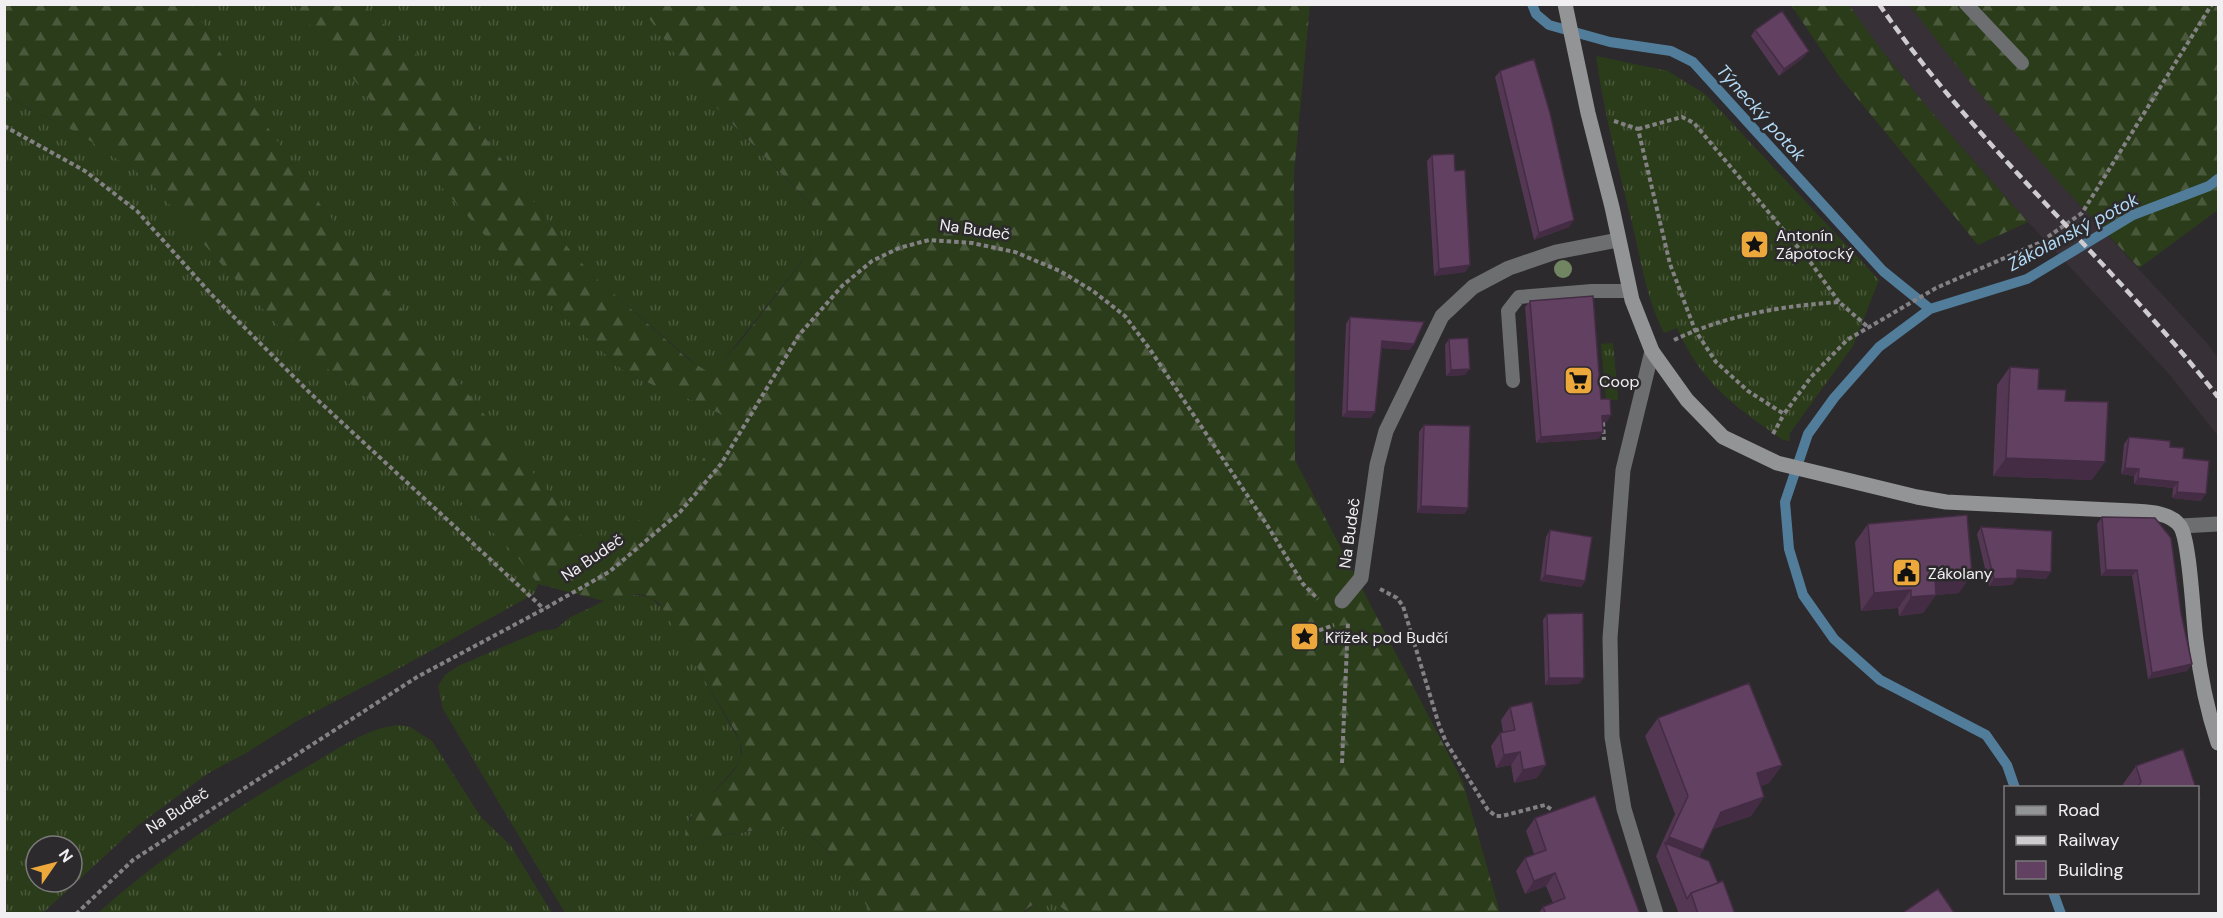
<svg xmlns="http://www.w3.org/2000/svg" width="2223" height="918" font-family="'DM Sans',sans-serif">
<style>
.built{fill:#373037}
.grass{fill:url(#grass-tufts);fill-rule:evenodd}
.forest{fill:url(#forest-firs)}
.lines{fill:none;stroke-linecap:round;stroke-linejoin:round}
.stream{stroke:#517d9b;stroke-width:10}
.path{stroke:#838183;stroke-width:4;stroke-dasharray:4.5 3;stroke-linecap:butt}
.service{stroke:#6d6e6f;stroke-width:14}
.minor{stroke:#6d6e6f;stroke-width:15}
.tertiary{stroke:#6d6e6f;stroke-width:15}
.secondary{stroke:#929496;stroke-width:15}
.rail{stroke:#ceccce;stroke-width:4.5;stroke-dasharray:9 4.5;stroke-linecap:butt}
.tree{fill:#728562}
.wall{fill:#533753}
.shaded-wall{fill:#442d44}
.building{fill:#614061;stroke:#442d44;stroke-width:1.5}
.labels{text-anchor:middle;stroke-width:5;stroke-linejoin:round;paint-order:stroke}
.street-label{font-size:16px;fill:#f1eff1;stroke:#2c2a2c}
.poi-label{font-size:16px;fill:#f1eff1;stroke:#2c2a2c;text-anchor:start}
.water-label{font-size:18px;font-style:italic;fill:#b2daf7;stroke:#2c2a2c}
</style>
<defs>
<pattern id="grass-tufts" width="24" height="20" patternUnits="userSpaceOnUse" patternTransform="scale(1.5)"><rect width="24" height="20" fill="#2b3c1a"/><path d="M3 7l-1-3M5 7V3M7 7l1-3M15 17l-1-3M17 17v-4M19 17l1-3" fill="none" stroke="#4a583c"/></pattern>
<pattern id="forest-firs" width="22" height="20" patternUnits="userSpaceOnUse" patternTransform="scale(1.5)"><rect width="22" height="20" fill="#2b3c1a"/><path d="M5 1l3.5 6h-7zM16 11l3.5 6h-7z" fill="#4a583c"/></pattern>
</defs>
<rect width="100%" height="100%" fill="#2c2a2c"/>
<path class="built" d="M1849 5H1909L1973 86 2065 189 2207 343 2218 358V436L2169 374 2028 222 1936 118 1876 43Z"/>
<path class="grass" d="M191 5H294L430 174 488 239 561 314 624 371 661 389 700 403 722 415C722 462 631 530 592 552L561 507 484 414 320 204 250 101Z
M363 5H639L710 101 819 213C824 222 825 227 821 237L720 365 708 372 702 370 597 279 573 254 450 91 413 51Z
M1596 56 1668 71 1705 94 1879 280 1853 346 1790 433 1789 441 1783 440C1734 406 1702 384 1677 328L1664 333C1647 300 1641 262 1633 227 1619 170 1604 114 1596 56Z
M4 96 78 133 148 179 222 265 303 352 365 394 424 465 515 554 538 584 534 594 396 670 299 720 246 753 207 774 136 827 42 914 4 913ZM36 846H72V882H36Z
M1613 343 1618 397V400H1606L1601 344Z
M630 594 650 597 665 611 740 742 741 758 736 767 689 819 688 846C708 838 730 834 752 831 764 830 777 827 789 829 830 837 851 881 871 913H565L443 709 438 686 445 675 458 666 540 631 556 629 569 618 604 601Z
M399 725 410 727 432 741 481 817 511 846 552 913H98C163 855 236 807 312 764 340 748 366 728 399 725Z
M1045 902 1056 904 1069 913 1023 914 1035 904Z"/>
<path class="forest" d="M2214 4 2218 6V210L2139 268 2065 189 1973 86 1909 5Z
M4 5H191L250 101 320 204 484 414 561 507 592 551C631 530 722 462 722 415L700 403 661 389 624 371 561 314 488 239 430 174 294 5H363L413 51 450 91 573 254 597 279 689 360 708 372 720 365 743 338 821 237C827 222 820 214 810 203L710 101 639 5H1310L1294 173 1295 460 1463 782 1500 913 1069 914C1056 900 1036 898 1023 913H871C851 881 829 834 787 829 775 828 762 830 750 831 729 834 707 838 688 846 671 817 733 784 741 758 744 748 739 739 735 731L659 603 650 597 640 594H630L604 601 538 584 515 554 424 465 365 394 303 352 222 265 148 179 78 133 5 96Z
M1791 5H1849C1902 82 1966 152 2028 222L1978 245 1839 76Z"/>
<g class="lines">
<path class="stream" d="M1532 4 1536 14 1549 25 1610 42 1671 51 1693 62 1883 271 1930 309
M2015 788 2007 765 1986 735 1880 680 1834 639 1803 595 1789 549 1785 502 1808 434 1834 398 1879 347 1930 309 2027 279 2133 215 2209 186 2218 179
M2053 892 2061 914"/>
<path class="path" d="M1614 121 1638 129 1670 264 1695 330 1716 362 1748 391 1784 414 1811 377 1847 340 1936 288 2039 243 2082 213 2212 4
M4 126 85 171 137 211 211 294 310 393 544 609
M1638 129 1682 117 1694 123 1811 263 1839 302
M1674 340C1726 315 1782 306 1839 302L1868 327
M1603 422 1604 440
M1773 434 1784 414
M1380 589 1397 598 1403 606 1439 725 1446 742 1488 810 1496 816H1502L1545 805 1552 810
M1312 633 1334 625
M1342 763 1348 622
M76 914 133 860 417 677 544 609 609 572 680 512 721 464 799 335 842 286 872 261 899 248 929 240 972 243 1015 252 1060 271 1093 291 1125 316 1149 348 1267 525 1303 584 1318 599"/>
<path class="service" d="M1966 4 2022 63
M1513 381 1508 311 1519 297 1592 291H1629"/>
<path class="minor" d="M1652 351 1623 470 1610 638 1612 737 1624 809 1656 914
M1342 601 1361 578 1377 465 1386 431 1442 316 1473 287 1509 268 1556 252 1618 240"/>
<path class="tertiary" d="M2181 526 2218 524"/>
<path class="secondary" d="M1565 4 1588 113 1612 207 1632 300 1652 351 1687 400 1723 437 1777 463 1917 497 1946 502 2133 511C2148 512 2170 512 2180 526 2190 540 2193 618 2196 640 2200 675 2207 710 2218 743"/>
<path class="rail" d="M1879 4C1977 148 2112 261 2218 397"/>
</g>
<circle class="tree" cx="1563" cy="269" r="9"/>
<path class="wall" d="M1755 30 1804 57 1779 76 1751 36Z
M1500 71 1569 227 1534 240 1495 77Z
M1432 155 1455 171 1470 265 1465 272 1434 276 1427 161Z
M1530 301 1601 399 1607 422H1602L1603 432 1598 439 1536 443 1525 307Z
M1350 317 1410 350 1382 348 1371 418 1342 417 1346 324Z
M1449 339 1465 375 1446 376 1445 345Z
M2010 367 2038 389 2065 401 2092 480 1993 476 1997 385Z
M1424 425 1468 508 1464 514 1417 513 1419 432Z
M2129 437 2170 447 2183 458 2201 501 2172 498 2173 488 2134 484V476L2121 474 2124 444Z
M2102 517 2181 613 2192 664 2187 671 2148 679 2132 576H2101L2097 524Z
M1868 524 1959 593 1936 595 1923 613 1899 616 1898 608 1861 611 1855 542Z
M1981 527 2046 579 2017 577 2012 585 1989 586 1977 534Z
M1550 530 1585 581 1581 587 1540 581 1546 537Z
M1547 614 1579 684 1545 685 1543 620Z
M1510 707 1537 778 1514 783 1511 765 1496 768 1491 746 1500 733 1503 732 1501 720Z
M1658 718 1782 765 1769 783 1761 786 1764 797 1751 816 1713 829 1699 857 1718 883 1735 914H1679L1656 856 1675 814 1645 736Z
M2136 766 2196 788H2124L2123 784Z
M1535 818 1640 914H1538L1543 907 1553 903 1546 886 1525 894 1516 871 1525 858 1534 854 1526 831Z"/>
<path class="shaded-wall" d="M1809 51 1804 57 1779 76 1784 69Z
M1574 220 1569 227 1534 240 1539 233Z
M1470 265 1465 272 1434 276 1439 269Z
M1382 341 1414 344 1410 350 1378 348Z
M1470 369 1465 375 1446 376 1451 370Z
M1347 411 1375 412 1371 418 1342 417Z
M1611 415 1607 422 1597 423 1602 416Z
M1603 432 1598 439 1536 443 1541 437Z
M2006 458 2105 462 2092 480 1993 476Z
M2125 468 2139 469 2134 476 2121 474Z
M2138 478 2178 482 2173 488 2134 484Z
M2177 492 2206 494 2201 501 2172 498Z
M1421 506 1468 508 1464 514 1417 513Z
M2017 570 2051 572 2046 579 2013 577Z
M2106 570H2137L2132 576H2101Z
M1972 574 1959 593 1936 595 1923 613 1899 616 1911 597 1935 578Z
M1545 575 1585 581 1581 587 1540 581Z
M2017 578 2012 585 1989 586 1994 579Z
M1911 590 1898 608 1861 611 1874 593Z
M2192 664 2187 671 2148 679 2152 673Z
M1549 678H1584L1579 684 1545 685Z
M1520 752 1511 765 1496 768 1504 755Z
M1546 765 1537 778 1514 783 1523 770Z
M1782 765 1769 783 1744 792 1757 773Z
M1764 797 1751 816 1708 831 1721 812Z
M1669 837 1703 850 1690 869 1665 843 1656 856Z
M1555 873 1546 886 1525 894 1534 881Z"/>
<path class="building" d="M1782 11 1809 51 1784 69 1755 30Z
M1534 59 1550 113 1574 220 1539 233 1500 71Z
M1454 154 1455 171 1465 170 1470 265 1439 269 1432 155Z
M1593 296 1601 399H1610L1611 415 1602 416 1603 432 1541 437 1530 301Z
M1350 317 1424 322 1414 344 1382 341 1375 412 1347 411Z
M1468 338 1470 369 1451 370 1449 339Z
M2010 367 2039 369 2038 389 2066 390 2065 401 2108 402 2105 462 2006 458Z
M1424 425 1470 426 1468 508 1421 506Z
M2129 437 2170 441V447L2184 448 2183 458 2209 461 2206 494 2177 492 2178 482 2138 478 2139 469 2125 468Z
M1967 515 1972 574 1935 578 1936 595 1911 597V590L1874 593 1868 524Z
M2102 517 2155 518 2171 538 2181 613 2192 664 2152 673 2137 570H2106Z
M1981 527 2052 531 2051 572 2017 570V578L1994 579Z
M1550 530 1592 537 1585 581 1545 575Z
M1583 613 1584 678H1549L1547 614Z
M1749 683 1782 765 1757 773 1764 797 1721 812 1703 850 1669 837 1688 796 1658 718Z
M1532 702 1546 765 1523 770 1520 752 1504 755 1500 733 1515 730 1510 707Z
M2183 749 2196 788H2137L2141 782 2136 766Z
M2198 791 2200 799 2198 800Z
M1595 796 1640 914H1546L1543 907 1565 898 1555 873 1534 881 1525 858 1546 850 1535 818Z
M1665 843 1709 861 1718 883 1691 893 1687 899Z
M1723 881 1735 914H1698L1691 893Z
M1938 889 1955 914H1901Z"/>
<defs>
<symbol id="sight-square" viewBox="-11 -11 22 22"><rect x="-9" y="-9" width="18" height="18" rx="4" fill="#eda83c" stroke="#2c2a2c"/><path d="M0-6L1.8-2.2L6-1.7L2.9 1.2L3.7 5.4L0 3.3L-3.7 5.4L-2.9 1.2L-6-1.7L-1.8-2.2Z" fill="#111"/></symbol>
<symbol id="supermarket-square" viewBox="-11 -11 22 22"><rect x="-9" y="-9" width="18" height="18" rx="4" fill="#eda83c" stroke="#2c2a2c"/><path d="M-6-5.5h2.5l.6 2H6L4.5 2H-2.5L-4.4-4H-6ZM-1.5 3.2a1.3 1.3 0 1 0 .1 0ZM3 3.2a1.3 1.3 0 1 0 .1 0Z" fill="#111"/></symbol>
<symbol id="civic-square" viewBox="-11 -11 22 22"><rect x="-9" y="-9" width="18" height="18" rx="4" fill="#eda83c" stroke="#2c2a2c"/><path d="M-.6-6.5H3V-4.5H.6V-3L4-1V1h2V6H-6V1h2V-1L-.6-3ZM-1.2 2.5V6h2.4V2.5Z" fill="#111"/></symbol>
</defs>
<g fill-rule="evenodd">
<use href="#sight-square" x="1738" y="228" width="33" height="33"/>
<use href="#supermarket-square" x="1562" y="364" width="33" height="33"/>
<use href="#civic-square" x="1890" y="556" width="33" height="33"/>
<use href="#sight-square" x="1288" y="620" width="33" height="33"/>
</g>
<g class="labels">
<g class="street-label">
<text transform="translate(975 229) rotate(8)" y="6">Na Budeč</text>
<text transform="translate(1349 533) rotate(-82)" y="6">Na Budeč</text>
<text transform="translate(592 557) rotate(-34)" y="6">Na Budeč</text>
<text transform="translate(177 810) rotate(-33)" y="6">Na Budeč</text>
</g>
<g class="poi-label">
<text x="1776" y="241">Antonín<tspan x="1776" dy="18">Zápotocký</tspan></text>
<text x="1599" y="387">Coop</text>
<text x="1928" y="579">Zákolany</text>
<text x="1325" y="643">Křížek pod Budčí</text>
</g>
<g class="water-label">
<text transform="translate(1761 113) rotate(48)" y="6">Týnecký potok</text>
<text transform="translate(2073 232) rotate(-28)" y="6">Zákolanský potok</text>
</g>
</g>
<rect width="2223" height="918" fill="none" stroke="#f1eff1" stroke-width="12"/>
<rect x="2004" y="786" width="195" height="108" fill="#2c2a2c" stroke="#7b797b" stroke-width="1.5"/>
<rect x="2016" y="806" width="30" height="9" fill="#929496" stroke="#7b797b" stroke-width="1.5"/>
<text x="2058" y="816" font-size="18" fill="#f1eff1">Road</text>
<rect x="2016" y="836" width="30" height="9" fill="#ceccce" stroke="#7b797b" stroke-width="1.5"/>
<text x="2058" y="846" font-size="18" fill="#f1eff1">Railway</text>
<rect x="2016" y="861" width="30" height="18" fill="#614061" stroke="#7b797b" stroke-width="1.5"/>
<text x="2058" y="876" font-size="18" fill="#f1eff1">Building</text>
<g transform="translate(54 864) rotate(55)"><circle r="28" fill="#2c2a2c" stroke="#7b797b" stroke-width="1.5"/>
<path d="M0-4.5L10 22L0 15L-10 22Z" fill="#eda83c"/>
<text y="-9" font-size="16" font-weight="bold" text-anchor="middle" fill="#f1eff1">N</text>
</g>
</svg>
